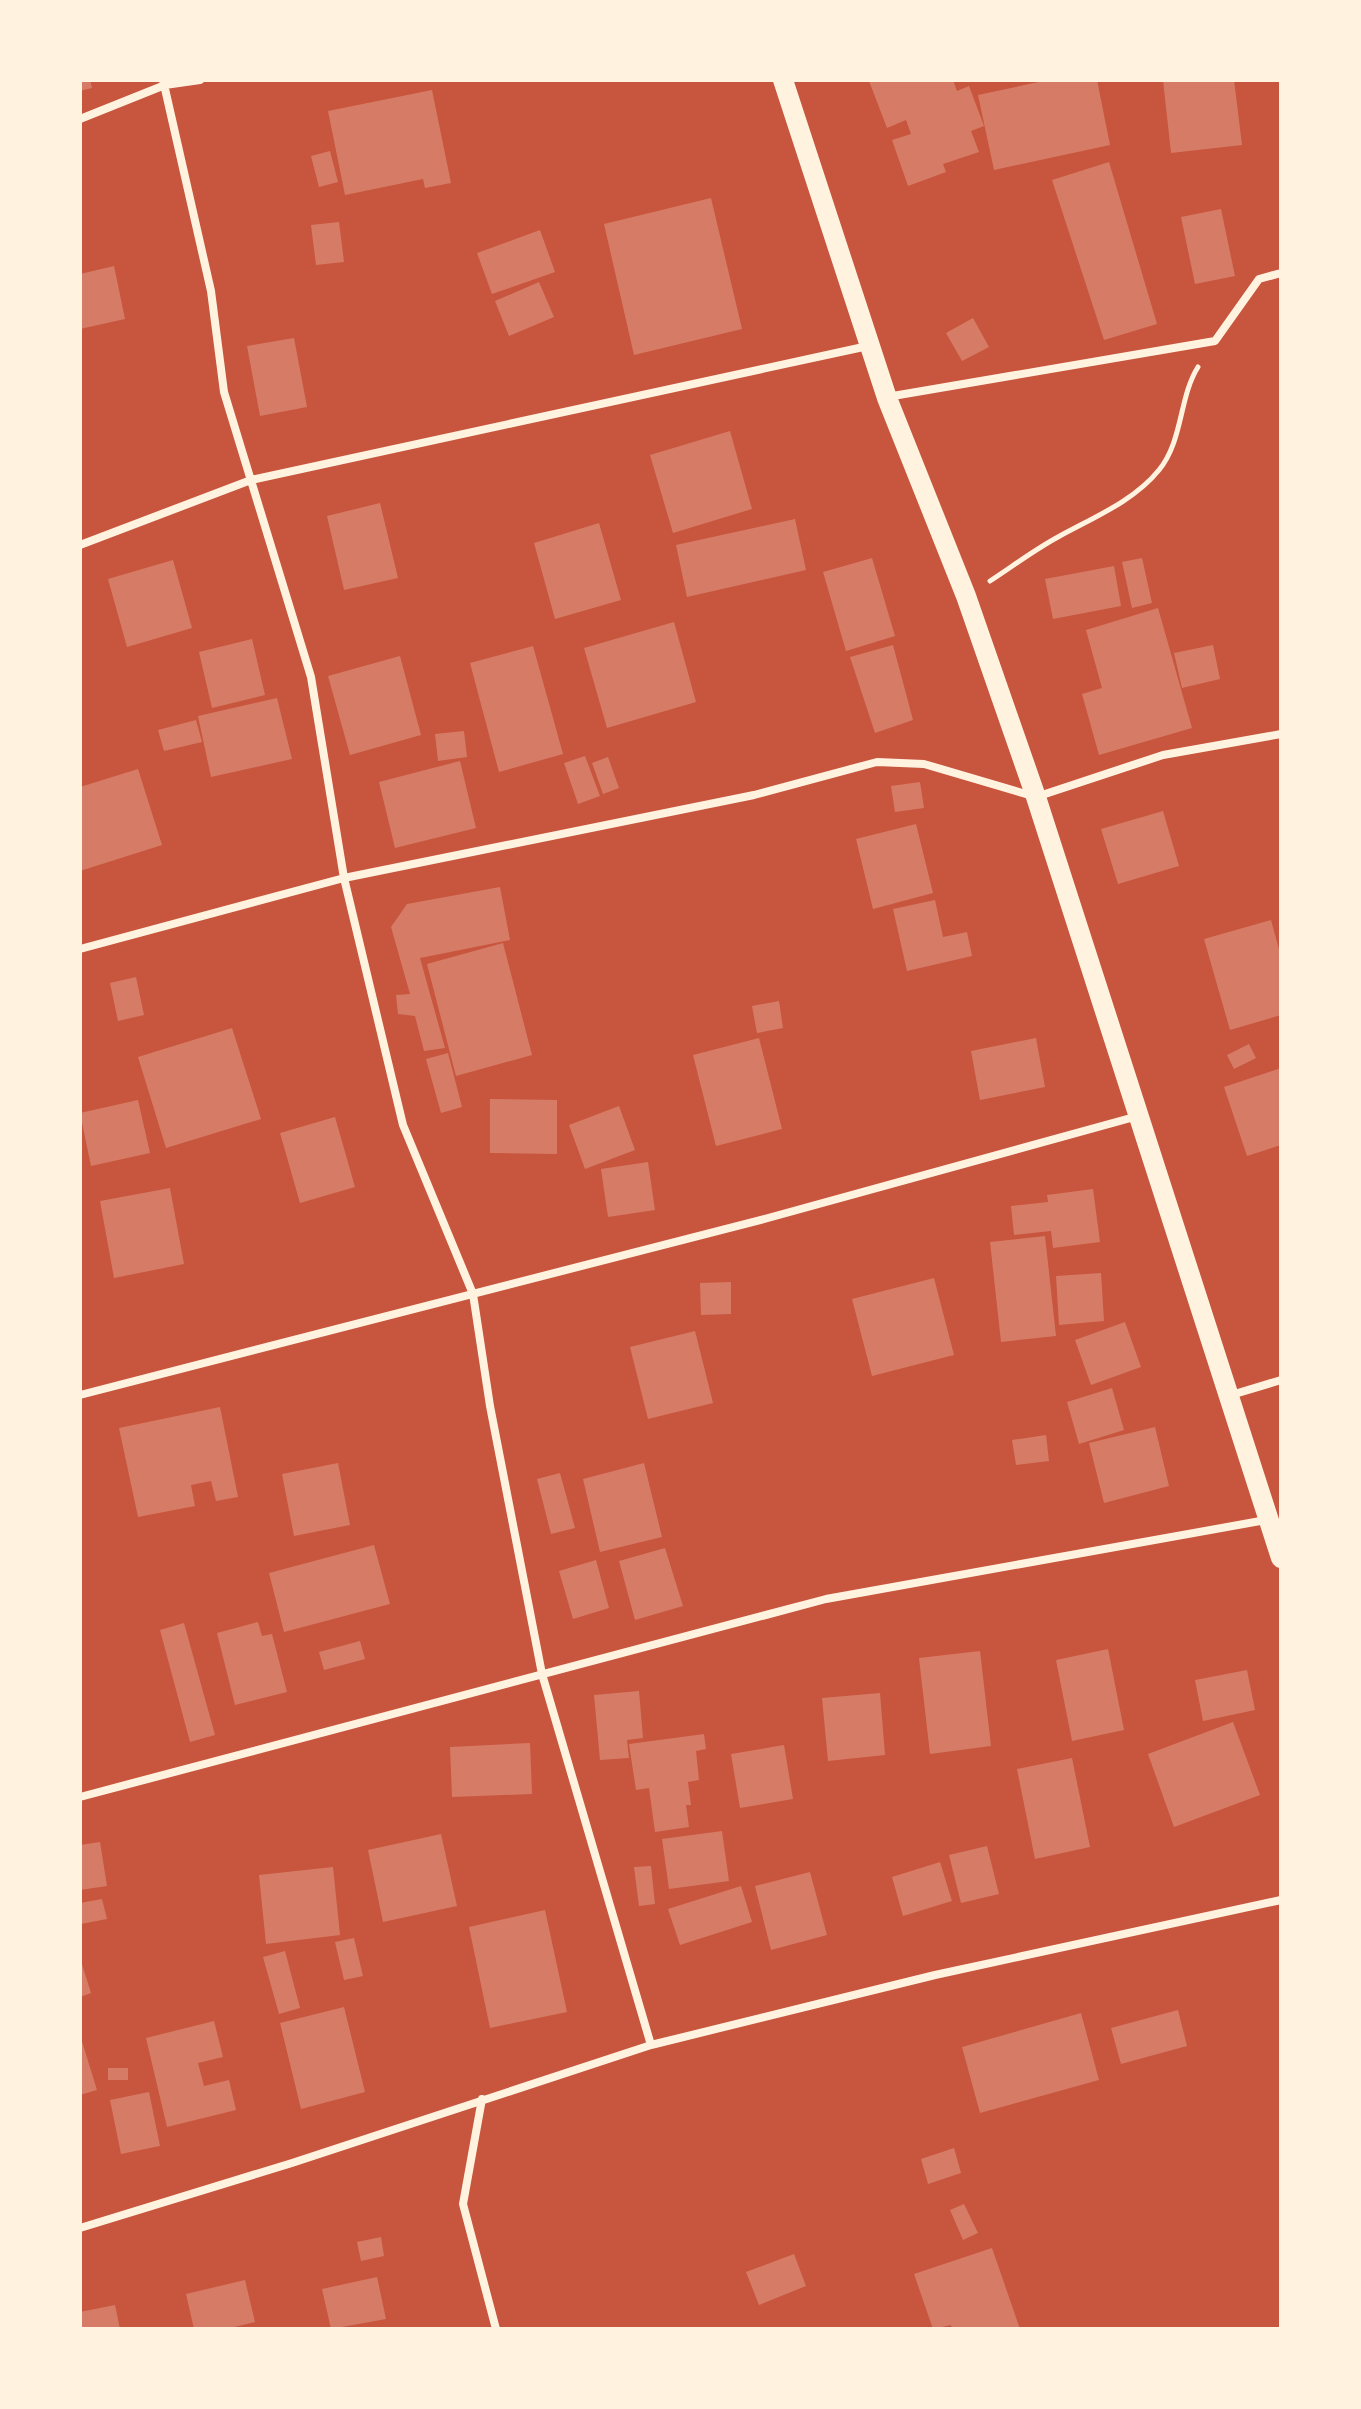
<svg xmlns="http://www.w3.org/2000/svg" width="1361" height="2409" font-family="Signika,sans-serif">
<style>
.building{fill:#d67c66}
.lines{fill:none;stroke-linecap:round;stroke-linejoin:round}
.path{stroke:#fff3e0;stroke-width:5}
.minor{stroke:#fff3e0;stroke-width:8}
.primary{stroke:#fff3e0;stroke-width:20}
</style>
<rect width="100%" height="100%" fill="#c8553d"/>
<path class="building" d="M80 80H90L92 88 80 91Z
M919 80H953L957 91 969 86 984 126 971 131 979 152 943 164 946 172 908 186 892 140 911 134 906 120 887 128 869 81Z
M1048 80H1097L1110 145 994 170 978 95Z
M1163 80H1234L1242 145 1171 153Z
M432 90 451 183 425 188 423 179 345 195 328 111Z
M330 151 338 182 319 187 311 156Z
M1109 162 1157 324 1104 340 1052 180Z
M711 198 742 329 634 355 604 224Z
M1221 209 1235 276 1195 284 1181 217Z
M339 222 344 262 316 265 311 225Z
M540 230 555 272 492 294 477 253Z
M114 266 125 319 80 329V274Z
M539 282 554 317 509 336 495 301Z
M973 318 989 347 962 361 946 333Z
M294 338 307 407 260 416 247 346Z
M730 431 752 509 673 533 650 455Z
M380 503 398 578 344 590 327 516Z
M795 519 806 570 687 597 676 545Z
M599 523 621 600 555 619 534 543Z
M872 558 895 636 846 651 823 572Z
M1142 558 1152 603 1132 608 1122 562Z
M173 560 192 628 127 647 108 579Z
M1114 566 1121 606 1053 619 1045 579Z
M1158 608 1192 728 1099 755 1082 694 1102 688 1086 630Z
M674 622 696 702 607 728 584 648Z
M252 639 265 695 212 708 199 652Z
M893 645 913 720 875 733 850 657Z
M1213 645 1220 679 1182 688 1174 653Z
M533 646 563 754 499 772 470 663Z
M400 656 421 735 350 755 328 676Z
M277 698 292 759 211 777 198 716Z
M196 720 202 742 164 751 158 730Z
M464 731 467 757 438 761 435 734Z
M585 756 600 796 578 804 564 763Z
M608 757 619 788 603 794 592 763Z
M460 761 476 828 395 848 379 782Z
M138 769 162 845 80 871V787Z
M920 782 924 808 895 812 891 786Z
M1163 811 1179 866 1118 884 1101 829Z
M916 824 933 893 873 909 856 839Z
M500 887 510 940 420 958 445 1048 424 1051 415 1016 398 1014 396 995 410 994 391 927 407 904Z
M935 900 943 937 967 932 972 956 907 971 893 909Z
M1271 920 1281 957V1015L1230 1030 1204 939Z
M503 943 532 1055 456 1076 427 964Z
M136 977 144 1015 118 1021 110 983Z
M779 1001 783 1028 757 1033 752 1006Z
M232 1028 261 1119 166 1148 138 1057Z
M759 1038 782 1129 716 1146 693 1055Z
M1036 1038 1045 1087 980 1100 971 1051Z
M1249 1044 1256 1058 1234 1069 1227 1055Z
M448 1053 462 1107 441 1113 426 1059Z
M1281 1068V1145L1247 1156 1224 1087Z
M490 1099 557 1100V1154L490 1153Z
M138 1100 150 1153 91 1166 80 1113Z
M619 1106 635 1150 585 1169 569 1125Z
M335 1117 355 1187 300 1203 280 1133Z
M648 1162 655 1210 608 1217 601 1169Z
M170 1188 184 1264 114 1278 100 1201Z
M1093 1189 1100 1242 1053 1248 1051 1231 1014 1235 1011 1206 1048 1202 1047 1195Z
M1045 1236 1056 1336 1001 1342 990 1242Z
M1101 1273 1104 1321 1059 1325 1056 1276Z
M934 1278 954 1355 872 1376 852 1299Z
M731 1282V1314L701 1315 700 1283Z
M1125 1322 1141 1367 1091 1385 1075 1340Z
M695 1331 713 1403 648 1419 630 1347Z
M1112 1388 1124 1430 1079 1444 1067 1402Z
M220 1407 238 1497 216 1501 211 1481 191 1485 195 1506 138 1517 119 1428Z
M1155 1427 1169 1486 1104 1503 1089 1443Z
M1046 1435 1049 1461 1016 1465 1012 1440Z
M338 1463 350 1525 294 1536 282 1474Z
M644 1463 662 1537 600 1552 583 1479Z
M560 1473 575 1528 551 1534 537 1479Z
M374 1545 390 1604 284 1632 269 1573Z
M665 1548 683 1606 635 1620 619 1561Z
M596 1560 609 1608 573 1619 559 1571Z
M258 1622 262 1636 272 1634 287 1692 235 1705 217 1633Z
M184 1623 215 1735 190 1742 160 1630Z
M360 1641 365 1659 324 1670 319 1652Z
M1108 1649 1124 1730 1072 1741 1056 1660Z
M980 1651 991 1746 930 1754 919 1658Z
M1247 1670 1255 1710 1203 1721 1195 1680Z
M639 1691 643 1738 627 1740 629 1758 600 1760 594 1695Z
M880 1693 885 1755 828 1761 822 1698Z
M1233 1722 1260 1795 1174 1827 1148 1754Z
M704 1734 706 1749 696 1751 699 1780 688 1782 691 1805H686L689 1827 655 1832 649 1788 636 1790 629 1744Z
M530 1743 532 1794 452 1797 450 1747Z
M784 1745 793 1799 740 1808 731 1754Z
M1072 1758 1090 1847 1035 1859 1017 1769Z
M722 1831 729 1881 669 1889 662 1839Z
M441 1834 457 1906 383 1922 368 1850Z
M100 1842 107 1886 80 1890V1845Z
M987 1846 999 1894 961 1903 949 1855Z
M940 1862 952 1901 903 1916 892 1877Z
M651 1866 655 1904 639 1906 634 1867Z
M333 1867 340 1935 266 1944 259 1875Z
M810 1872 827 1935 771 1950 755 1886Z
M741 1886 752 1922 680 1945 668 1909Z
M102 1899 107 1919 81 1924 80 1903Z
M545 1910 567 2012 490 2028 469 1927Z
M354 1938 363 1976 344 1980 335 1942Z
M285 1951 300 2008 279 2014 263 1957Z
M80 1958 91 1993 80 1997Z
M344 2007 365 2092 301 2109 280 2023Z
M1178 2010 1187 2046 1121 2064 1111 2028Z
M1081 2013 1099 2080 980 2113 962 2047Z
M214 2021 223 2057 198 2063 204 2086 229 2080 236 2110 167 2127 146 2038Z
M80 2035 97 2090 80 2095Z
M108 2068H128V2080H108Z
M149 2092 160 2146 121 2154 110 2100Z
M954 2148 961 2173 928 2184 921 2159Z
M964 2204 978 2233 963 2240 950 2210Z
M381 2237 384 2256 361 2261 357 2242Z
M992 2248 1020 2329H952L951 2325 933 2329 914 2274Z
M794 2254 806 2286 759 2305 746 2272Z
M377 2277 386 2319 331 2329 322 2289Z
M245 2280 255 2322 226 2329H194L186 2294Z
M115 2305 120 2329H80V2312Z"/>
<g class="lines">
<path class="path" d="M990 581C1013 566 1034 550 1058 537 1092 518 1133 502 1159 470 1183 441 1179 397 1198 367"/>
<path class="minor" d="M163 80 211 291 224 392 311 677 344 878 403 1125 473 1294 490 1406 542 1674 651 2045
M80 119 165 85 200 80
M887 397 1215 341 1259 279 1281 273
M80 545 251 480 868 346
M80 949 344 878 754 795 877 762 924 764 1036 797 1163 755 1281 734
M80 1395 768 1218 1138 1116
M1228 1396 1281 1380
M80 1797 826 1599 1266 1520
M482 2099 463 2204 496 2329
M80 2228 292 2163 651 2045 935 1975 1281 1900"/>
<path class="primary" d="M783 80 887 398 966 596 1036 797 1281 1558"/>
</g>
<rect width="1361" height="2409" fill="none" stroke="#fff3e0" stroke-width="164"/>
</svg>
